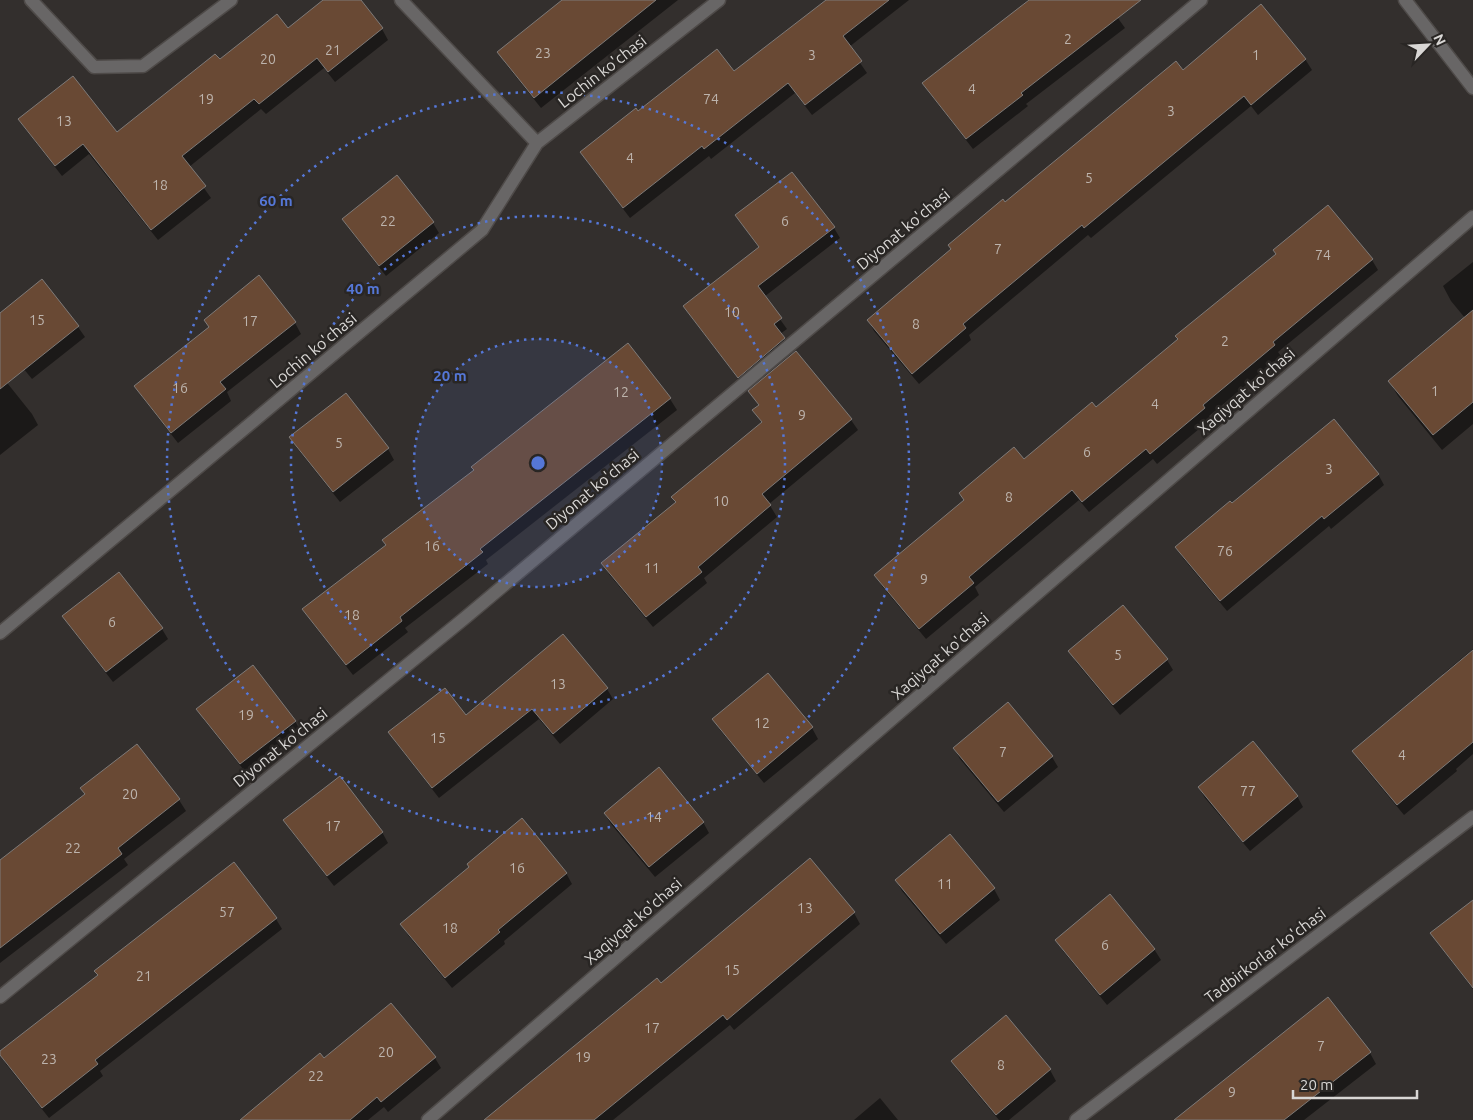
<svg xmlns="http://www.w3.org/2000/svg" width="1473" height="1120" font-family="Ubuntu,sans-serif">
<style>
.shadow{fill:#0007}
.building{fill:#694934;stroke:#7e7a78}
.lines{fill:none;stroke-linecap:round;stroke-linejoin:round}
.street-casing{stroke:#4e4a48;stroke-width:15}
.street{stroke:#686666;stroke-width:12}
.ring{fill:none;stroke:#5577d7;stroke-width:2.5;stroke-dasharray:2.5 5}
.labels{text-anchor:middle;stroke-width:5;stroke-linejoin:round;paint-order:stroke}
.number-label{font-size:14px;fill:#bdb4ad}
.street-label{font-size:16px;fill:#d9d7d5;stroke:#292624}
.centre{fill:#5577d7;stroke:#292624;stroke-width:2.5}
.ring-label{font-size:15px;text-anchor:middle;font-weight:bold;fill:#5577d7;stroke:#292624;stroke-width:5;stroke-linejoin:round;paint-order:stroke}
</style>
<rect width="100%" height="100%" fill="#332f2d"/>
<path class="shadow" d="M325 0H359L382 29 388 40 335 82 324 68 266 114 261 109 189 167 211 198 158 240 89 154 62 176 26 130 19 120 117 134 220 61 288 30Z
M564 0H678L541 108 505 63 499 52Z
M828 0H909L849 47 867 73 812 115 795 93 711 159 709 156 630 218 588 163 582 152 638 113 734 73Z
M1028 0H1105L1125 28 1026 104 1028 106 973 149 930 94 924 84 1022 7 1021 6Z
M1305 59 1312 70 1258 115 1251 106 1091 238 1088 235 969 335 971 340 919 384 874 331 868 320 1183 72Z
M736 216 834 228 840 238 764 297 787 329 780 334 791 350 745 388 691 317 684 306 759 248Z
M343 220 433 223 439 233 386 276 350 230Z
M1372 260 1378 270 1278 352 1281 356 1209 416 1211 419 1157 464 1153 459 1089 512 1079 500 975 587 979 595 926 639 882 586 876 575 1024 461 1096 409Z
M1473 262V424L1442 450 1398 396 1389 381 1465 318 1451 301 1443 286Z
M259 277 295 323 301 334 227 392 231 401 178 443 142 397 136 387 210 328Z
M42 281 78 327 85 337 32 379 0 340V315Z
M628 344 670 399 677 410 486 560 488 564 405 628 408 632 353 675 310 620 304 609 387 545Z
M796 353 851 420 858 430 769 504 777 517 704 578 707 583 653 627 609 574 603 564 676 503 673 497 762 423 754 411 759 406 750 391Z
M0 374 32 414 38 425 0 455Z
M346 394 388 449 394 460 340 502 297 448 291 437Z
M1378 474 1384 485 1331 529 1329 526 1227 611 1183 558 1176 547 1232 505Z
M64 617 162 629 168 639 113 682 70 627Z
M1473 649V754L1456 769 1457 771 1404 815 1360 762 1354 751 1444 676 1443 674Z
M1070 651 1167 660 1173 670 1120 715 1076 662Z
M607 689 613 699 560 744 539 719 439 798 396 743 390 732Z
M198 709 295 721 301 732 247 774 204 720Z
M714 720 812 728 818 739 764 783 720 730Z
M137 746 179 800 186 811 124 859 128 865 0 963V861L86 795Z
M954 748 1052 757 1058 767 1004 812 960 759Z
M1199 788 1297 796 1303 807 1250 851 1205 798Z
M605 814 703 822 709 833 655 877 611 824Z
M285 821 382 832 388 843 334 886 291 831Z
M810 860 854 913 860 924 734 1030 730 1025 613 1120H485L661 985Z
M234 864 276 919 282 929 100 1071 103 1076 49 1118 6 1064 0 1053 99 976Z
M566 873 572 884 504 941 505 944 452 988 408 935 401 924Z
M896 880 994 889 1000 900 946 944 902 891Z
M1473 901V989L1438 944 1432 934Z
M1057 941 1154 949 1161 960 1107 1005 1063 951Z
M1328 998 1370 1053 1376 1064 1304 1120H1187Z
M435 1058 441 1068 388 1112 384 1107 368 1120H241L324 1060Z
M952 1061 1050 1070 1056 1081 1009 1120H999L959 1072Z
M880 1098 898 1120H854Z"/>
<path class="building" d="M323 0H361L383 28 328 72 317 58 259 104 254 99 182 156 206 186 151 230 83 144 55 166 18 119 73 76 117 132 215 54 220 59 277 14 288 28Z
M562 0H656L534 98 497 52Z
M826 0H889L843 36 862 61 805 105 788 83 704 149 702 146 623 208 580 152 636 108 638 111 717 49 734 71Z
M1029 0H1141L1021 93 1023 95 966 139 922 83Z
M1261 4 1306 59 1251 105 1244 96 1084 228 1082 225 963 324 966 328 912 374 867 320 951 249 948 245 1003 199 1005 202 1176 61 1183 70Z
M792 172 835 227 758 286 782 318 774 324 785 338 738 378 683 306 759 247 735 215Z
M397 175 434 222 379 266 342 219Z
M1328 205 1373 259 1273 342 1275 345 1203 405 1205 408 1150 454 1146 449 1082 502 1072 490 969 577 974 583 919 629 874 575 964 500 959 493 1014 447 1024 459 1092 402 1096 407 1178 339 1175 336 1276 254 1273 250Z
M259 275 296 322 220 382 226 389 171 433 134 386 209 327 204 320Z
M42 279 79 326 0 389V313Z
M1473 310V402L1433 435 1388 381Z
M628 343 671 398 480 549 483 552 400 617 402 621 346 665 302 609 386 545 382 540 474 470 471 467Z
M796 351 852 419 762 494 771 505 698 567 702 572 646 617 601 563 676 502 671 497 762 422 752 410 759 405 748 391Z
M346 393 389 448 333 492 289 437Z
M1334 419 1379 474 1324 519 1322 516 1220 601 1175 547 1230 501 1232 503Z
M119 572 163 628 106 672 62 616Z
M1123 605 1168 659 1113 705 1068 651Z
M563 634 608 688 553 734 532 709 432 788 388 732 445 688 466 715Z
M1473 650V742L1397 805 1352 751Z
M253 665 296 721 240 764 196 709Z
M768 673 813 727 757 774 712 719Z
M1008 702 1053 756 998 802 953 748Z
M1253 741 1298 796 1243 842 1198 787Z
M137 744 180 799 118 848 122 854 0 948V860L85 794 80 788Z
M659 767 704 822 649 867 604 813Z
M340 776 383 832 327 876 283 820Z
M522 818 567 873 498 930 500 932 445 978 400 924 469 867 467 864Z
M950 834 995 888 940 934 895 880Z
M810 858 855 912 727 1020 723 1015 594 1120H484L657 978 661 983Z
M234 862 277 918 95 1060 98 1064 42 1108 0 1055V1051L98 975 94 971Z
M1110 894 1155 949 1100 995 1055 940Z
M1473 900V988L1430 933Z
M1328 997 1371 1052 1284 1120H1174Z
M391 1003 436 1057 381 1102 377 1097 350 1120H240L320 1053 324 1058Z
M1006 1015 1051 1069 996 1115 951 1061Z"/>
<g class="lines">
<defs>
<path id="street" d="M31 0 94 67 143 66 231 0
M401 0 537 143
M1405 0 1473 88
M0 633 482 230 537 143 719 0
M0 997 466 617 1201 0
M428 1120 1473 217
M1076 1120 1473 817"/>
</defs>
<use href="#street" class="street-casing"/>
<use href="#street" class="street"/>
</g>
<circle cx="538" cy="463" r="124" fill="#5577d7" fill-opacity=".12"/>
<g class="ring">
<circle cx="538" cy="463" r="124"/>
<circle cx="538" cy="463" r="247"/>
<circle cx="538" cy="463" r="371"/>
</g>
<g class="labels">
<g class="number-label">
<text x="1068" y="44">2</text>
<text x="333" y="55">21</text>
<text x="543" y="58">23</text>
<text x="812" y="60">3</text>
<text x="1256" y="60">1</text>
<text x="268" y="64">20</text>
<text x="972" y="94">4</text>
<text x="206" y="104">19</text>
<text x="711" y="104">74</text>
<text x="1171" y="116">3</text>
<text x="64" y="126">13</text>
<text x="630" y="163">4</text>
<text x="1089" y="183">5</text>
<text x="160" y="190">18</text>
<text x="388" y="226">22</text>
<text x="785" y="226">6</text>
<text x="998" y="254">7</text>
<text x="1323" y="260">74</text>
<text x="732" y="317">10</text>
<text x="37" y="325">15</text>
<text x="250" y="326">17</text>
<text x="916" y="329">8</text>
<text x="1225" y="346">2</text>
<text x="180" y="393">16</text>
<text x="1435" y="396">1</text>
<text x="621" y="397">12</text>
<text x="1155" y="409">4</text>
<text x="802" y="420">9</text>
<text x="339" y="448">5</text>
<text x="1087" y="457">6</text>
<text x="1329" y="474">3</text>
<text x="1009" y="502">8</text>
<text x="721" y="506">10</text>
<text x="432" y="551">16</text>
<text x="1225" y="556">76</text>
<text x="652" y="573">11</text>
<text x="924" y="584">9</text>
<text x="352" y="620">18</text>
<text x="112" y="627">6</text>
<text x="1118" y="660">5</text>
<text x="558" y="689">13</text>
<text x="246" y="720">19</text>
<text x="762" y="728">12</text>
<text x="438" y="743">15</text>
<text x="1003" y="757">7</text>
<text x="1402" y="760">4</text>
<text x="1248" y="796">77</text>
<text x="130" y="799">20</text>
<text x="654" y="822">14</text>
<text x="333" y="831">17</text>
<text x="73" y="853">22</text>
<text x="517" y="873">16</text>
<text x="945" y="889">11</text>
<text x="805" y="913">13</text>
<text x="227" y="917">57</text>
<text x="450" y="933">18</text>
<text x="1105" y="950">6</text>
<text x="732" y="975">15</text>
<text x="144" y="981">21</text>
<text x="652" y="1033">17</text>
<text x="1321" y="1051">7</text>
<text x="386" y="1057">20</text>
<text x="583" y="1062">19</text>
<text x="49" y="1064">23</text>
<text x="1001" y="1070">8</text>
<text x="316" y="1081">22</text>
<text x="1232" y="1097">9</text>
</g>
<g class="street-label">
<text transform="translate(602 71) rotate(-38)" y="6">Lochin ko'chasi</text>
<text transform="translate(903 229) rotate(-40)" y="6">Diyonat ko'chasi</text>
<text transform="translate(313 350) rotate(-40)" y="6">Lochin ko'chasi</text>
<text transform="translate(1246 391) rotate(-41)" y="6">Xaqiyqat ko'chasi</text>
<text transform="translate(592 489) rotate(-40)" y="6">Diyonat ko'chasi</text>
<text transform="translate(940 656) rotate(-41)" y="6">Xaqiyqat ko'chasi</text>
<text transform="translate(280 747) rotate(-39)" y="6">Diyonat ko'chasi</text>
<text transform="translate(633 921) rotate(-41)" y="6">Xaqiyqat ko'chasi</text>
<text transform="translate(1265 955) rotate(-37)" y="6">Tadbirkorlar ko'chasi</text>
</g>
</g>
<circle cx="538" cy="463" r="8" class="centre"/>
<g class="ring-label">
<text x="276" y="206">60 m</text>
<text x="363" y="294">40 m</text>
<text x="450" y="381">20 m</text>
</g>
<g transform="translate(1428 45) rotate(65)" stroke="#292624" stroke-width="4" paint-order="stroke">
<path d="M0-4L9 19L0 12L-9 19Z" fill="#d9d7d5"/>
<text y="-8" font-size="14" font-weight="bold" text-anchor="middle" fill="#d9d7d5">N</text>
</g>
<path d="M1293 1090v8h124v-8" fill="none" stroke="#d9d7d5" stroke-width="2.5"/>
<text x="1300" y="1090" font-size="15" fill="#d9d7d5" stroke="#292624" stroke-width="4" paint-order="stroke">20 m</text>
</svg>
